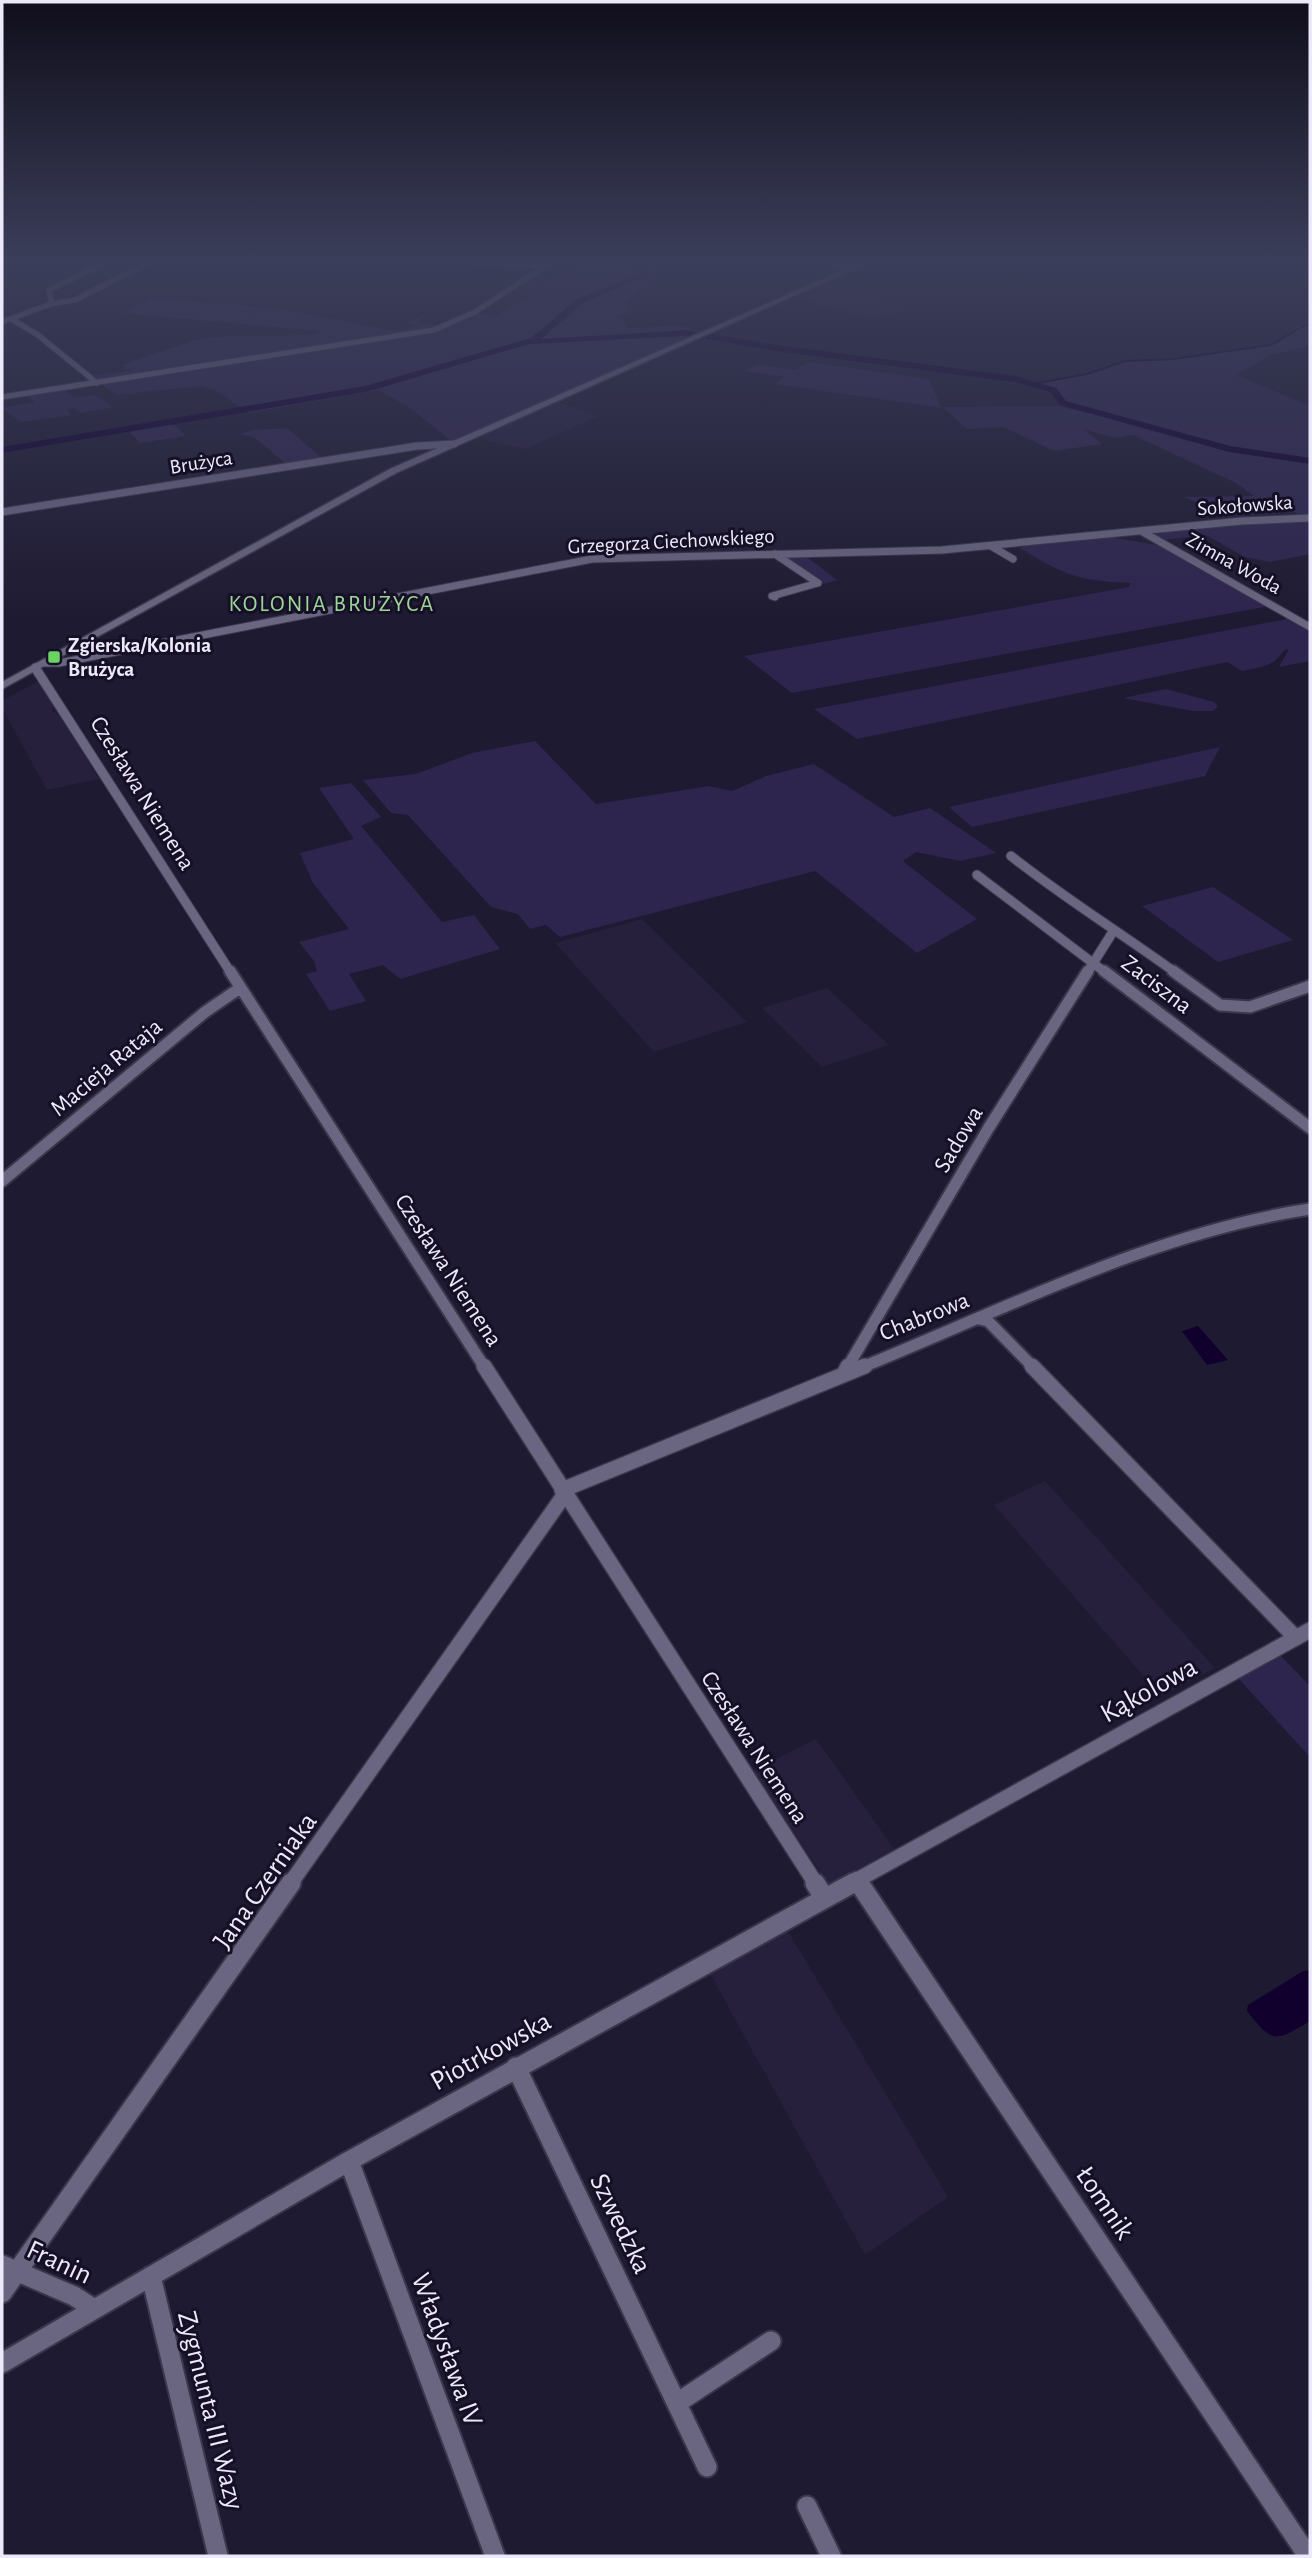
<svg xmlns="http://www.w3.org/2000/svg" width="1312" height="2558" font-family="'Alegreya Sans',sans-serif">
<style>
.built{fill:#26203d}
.green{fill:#2e254e}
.water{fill:#11002e}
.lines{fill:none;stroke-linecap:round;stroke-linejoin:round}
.stream{stroke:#11002e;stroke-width:2}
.river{fill:#11002e;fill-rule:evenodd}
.minor-far5-casing{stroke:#3b374a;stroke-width:7}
.minor-far4-casing{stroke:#3b374a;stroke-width:9}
.minor-far3-casing{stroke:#3b374a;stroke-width:11}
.minor-far2-casing{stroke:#3b374a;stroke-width:15}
.minor-far1-casing{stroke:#3b374a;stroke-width:18}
.minor-casing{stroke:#3b374a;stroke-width:23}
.secondary-casing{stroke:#3b374a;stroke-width:3}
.minor-far5{stroke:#6a6581;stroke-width:5}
.minor-far4{stroke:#6a6581;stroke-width:7}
.minor-far3{stroke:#6a6581;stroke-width:9}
.minor-far2{stroke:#6a6581;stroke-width:11}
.minor-far1{stroke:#6a6581;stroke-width:15}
.minor{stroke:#6a6581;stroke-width:19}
.secondary{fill:#6a6581;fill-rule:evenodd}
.poi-dot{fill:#6bd362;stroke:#151026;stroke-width:2.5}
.labels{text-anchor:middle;stroke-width:6;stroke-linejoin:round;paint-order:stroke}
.far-street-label{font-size:21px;fill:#eceafa;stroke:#151026}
.far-poi-label{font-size:21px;font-weight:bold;fill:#eceafa;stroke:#151026;text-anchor:start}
.far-quarter-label{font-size:23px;letter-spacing:2px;fill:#9ed498;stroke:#151026}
.street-label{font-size:24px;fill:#eceafa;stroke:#151026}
.near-street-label{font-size:28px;fill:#eceafa;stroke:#151026}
</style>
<rect width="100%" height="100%" fill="#1e1a31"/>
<path class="built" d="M832 286 904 307V311L872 318 800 300Z
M558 402 599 416 525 449 476 438Z
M38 681 54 706 52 711 59 714 99 779 47 790 2 708V701Z
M642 919 747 1022 654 1052 555 943Z
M827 988 889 1045 822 1067 762 1008Z
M1045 1481 1215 1668 1161 1696 994 1505Z
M816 1739 894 1849 829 1885 753 1771Z
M786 1928 948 2197 865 2255 708 1970Z"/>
<path class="green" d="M583 261H664L665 269 627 301 633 312 619 315 628 328 680 326 704 332 455 440H450L413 410 379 390 248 413 217 391 201 386 116 395 99 383 94 375 130 371 122 365 195 340 226 336 313 335 322 331 121 313 151 298 282 309 394 331 418 326 406 322 426 315 417 322 437 325 454 322 472 313 496 316 532 295 527 293 528 283H546Z
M1310 323V346L1271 355 1236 375 1310 406V554L1270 562 1245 557 1206 535 1162 540 1146 532 1308 519 1294 512 1223 517 1185 497 1254 496 1236 483 1133 435 1117 438 1085 430 1102 444 1054 451 1004 427 967 429 943 407 1056 406 1093 414 1058 399 1054 392 1032 384 1094 372 1123 360 1166 359 1262 346 1277 342 1294 329 1291 327Z
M809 362 929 379 941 408 775 384 785 377 744 371 757 364 796 370Z
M63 389 74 398 95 395 113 407 81 413 74 408 67 409 71 415 21 422 2 408 35 402 25 394Z
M166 423 176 426 186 436 140 443 130 432 121 431 2 451Z
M287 428 323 459 286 464 255 438 241 434 251 430Z
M1103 536 1158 545 1270 606 792 693 744 656 1129 587 1131 583C1077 581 1064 575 1018 547Z
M803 554 837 580 824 584 781 555Z
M1292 618 1310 629V661L1279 667 1289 649 1284 650C1273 667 1262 667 1242 671L1227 662 857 739 814 709Z
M1166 689 1214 702 1218 706 1213 711H1193L1123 698Z
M535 741 596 804 709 786 732 791 766 776 814 764 894 817 930 808 996 853 960 861 916 852 903 861 977 919 917 953 815 871 560 937 546 925 530 929 518 914 491 907 408 815 391 813 363 780 416 774 472 753Z
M1220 747 1205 776 972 827 949 807Z
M351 783 381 817 361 826 442 922 474 915 500 949 400 979 383 965 349 974 366 1001 330 1011 306 974 317 971 314 961 299 942 349 929 313 883 300 853 354 839 319 788Z
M1213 887 1293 940 1218 962 1142 906Z
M1280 1655 1310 1686V1757L1237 1677Z"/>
<path class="water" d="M1198 1326 1228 1360 1207 1365 1182 1331Z
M1310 1970V2021C1275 2042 1273 2044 1247 2011L1248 2005 1303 1971Z"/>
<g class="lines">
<path class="stream" d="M1033 384 1087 374 1125 361 1173 359 1270 345C1285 339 1294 328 1310 324"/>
<path class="river" d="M638 261H646L647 276 583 303 541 339 688 330 783 346 1015 376 1056 388 1066 401 1230 446 1310 458V464L1229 452 1060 405 1050 392 1014 382 783 352 688 336 529 344 366 392 2 453V447L365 386 531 338 577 299 640 273Z"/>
<defs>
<path id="minor-far5" d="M462 261 545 266
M826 261 853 268
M50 304 75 300 152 261
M13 320 38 335 97 383
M2 322 48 305 52 302 49 290 109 261
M2 397 434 330 475 312 553 261"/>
<path id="minor-far4" d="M2 512 417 446 454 444
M1141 531 1310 627
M991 546 1013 559
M775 554 818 583 772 596 775 597
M44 663H59L592 559 942 550 1242 521 1310 518
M35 667 37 670"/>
<path id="minor-far3" d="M36 669 231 973
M1011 856C1064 898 1121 933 1176 973
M977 875 1106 973
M1087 973 1114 930"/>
<path id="minor-far2" d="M230 971 485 1368
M1104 971 1310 1128
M1173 971 1220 1005 1250 1007 1310 986
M2 1181 205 1012 240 988
M979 1319 988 1321 1034 1368
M847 1368 988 1129 1088 971
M860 1368C1008 1308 1152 1233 1310 1209"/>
<path id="minor-far1" d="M484 1366 816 1884
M1032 1366 1296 1638
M845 1372 848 1366
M562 1490 865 1366
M857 1879 861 1884
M290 1884 565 1494
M850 1884 1310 1630"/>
<path id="minor" d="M815 1883 824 1897
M859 1883 1308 2556
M516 2067 707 2467
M349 2161 495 2556
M2 2265 74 2296 94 2309
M151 2276 218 2556
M2 2293 291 1883
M2 2363 349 2161 853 1883
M677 2403 771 2341
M807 2506 831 2556"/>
<path id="secondary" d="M864 261H872L396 473 2 689V682L390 469Z"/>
</defs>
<use href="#minor-far5" class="minor-far5-casing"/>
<use href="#minor-far4" class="minor-far4-casing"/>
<use href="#minor-far3" class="minor-far3-casing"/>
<use href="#minor-far2" class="minor-far2-casing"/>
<use href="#minor-far1" class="minor-far1-casing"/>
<use href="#minor" class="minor-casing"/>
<use href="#secondary" class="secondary-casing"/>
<use href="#minor-far5" class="minor-far5"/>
<use href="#minor-far4" class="minor-far4"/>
<use href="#minor-far3" class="minor-far3"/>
<use href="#minor-far2" class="minor-far2"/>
<use href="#minor-far1" class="minor-far1"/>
<use href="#minor" class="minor"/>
<use href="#secondary" class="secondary"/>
</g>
<linearGradient id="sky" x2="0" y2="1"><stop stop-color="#100e1b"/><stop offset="0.42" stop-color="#3b3e5a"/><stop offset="1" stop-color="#3b3e5a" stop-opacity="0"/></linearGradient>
<rect width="1312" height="619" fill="url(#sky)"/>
<rect class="poi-dot" x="47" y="650" width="14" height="14" rx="3.5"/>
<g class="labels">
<g class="far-street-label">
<text transform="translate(201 462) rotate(-9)" y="7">Brużyca</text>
<text transform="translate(1245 505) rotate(-4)" y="7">Sokołowska</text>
<text transform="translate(671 541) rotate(-3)" y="7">Grzegorza Ciechowskiego</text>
<text transform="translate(1234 563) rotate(29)" y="7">Zimna Woda</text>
</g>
<g class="far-poi-label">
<text x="68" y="652">Zgierska/Kolonia<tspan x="68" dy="24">Brużyca</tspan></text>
</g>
<g class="far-quarter-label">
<text x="332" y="611">KOLONIA BRUŻYCA</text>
</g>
<g class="street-label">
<text transform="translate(143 793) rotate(58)" y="8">Czesława Niemena</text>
<text transform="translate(1157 984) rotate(37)" y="8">Zaciszna</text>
<text transform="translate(106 1067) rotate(-40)" y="8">Macieja Rataja</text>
<text transform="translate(958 1139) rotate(-59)" y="8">Sadowa</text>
<text transform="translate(449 1270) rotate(57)" y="8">Czesława Niemena</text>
<text transform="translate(924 1316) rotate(-22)" y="8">Chabrowa</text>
<text transform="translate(755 1747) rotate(57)" y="8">Czesława Niemena</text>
</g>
<g class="near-street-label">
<text transform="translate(1148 1689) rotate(-29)" y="10">Kąkolowa</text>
<text transform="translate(264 1880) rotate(-55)" y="10">Jana Czerniaka</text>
<text transform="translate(490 2050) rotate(-29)" y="10">Piotrkowska</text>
<text transform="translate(1106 2202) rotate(56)" y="10">Łomnik</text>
<text transform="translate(622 2223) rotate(64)" y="10">Szwedzka</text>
<text transform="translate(60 2261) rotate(25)" y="10">Franin</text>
<text transform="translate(448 2349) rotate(70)" y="10">Władysława IV</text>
<text transform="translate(212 2410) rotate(76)" y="10">Zygmunta III Wazy</text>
</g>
</g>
<rect width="1312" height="2558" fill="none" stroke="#eceafa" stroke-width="7"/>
</svg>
